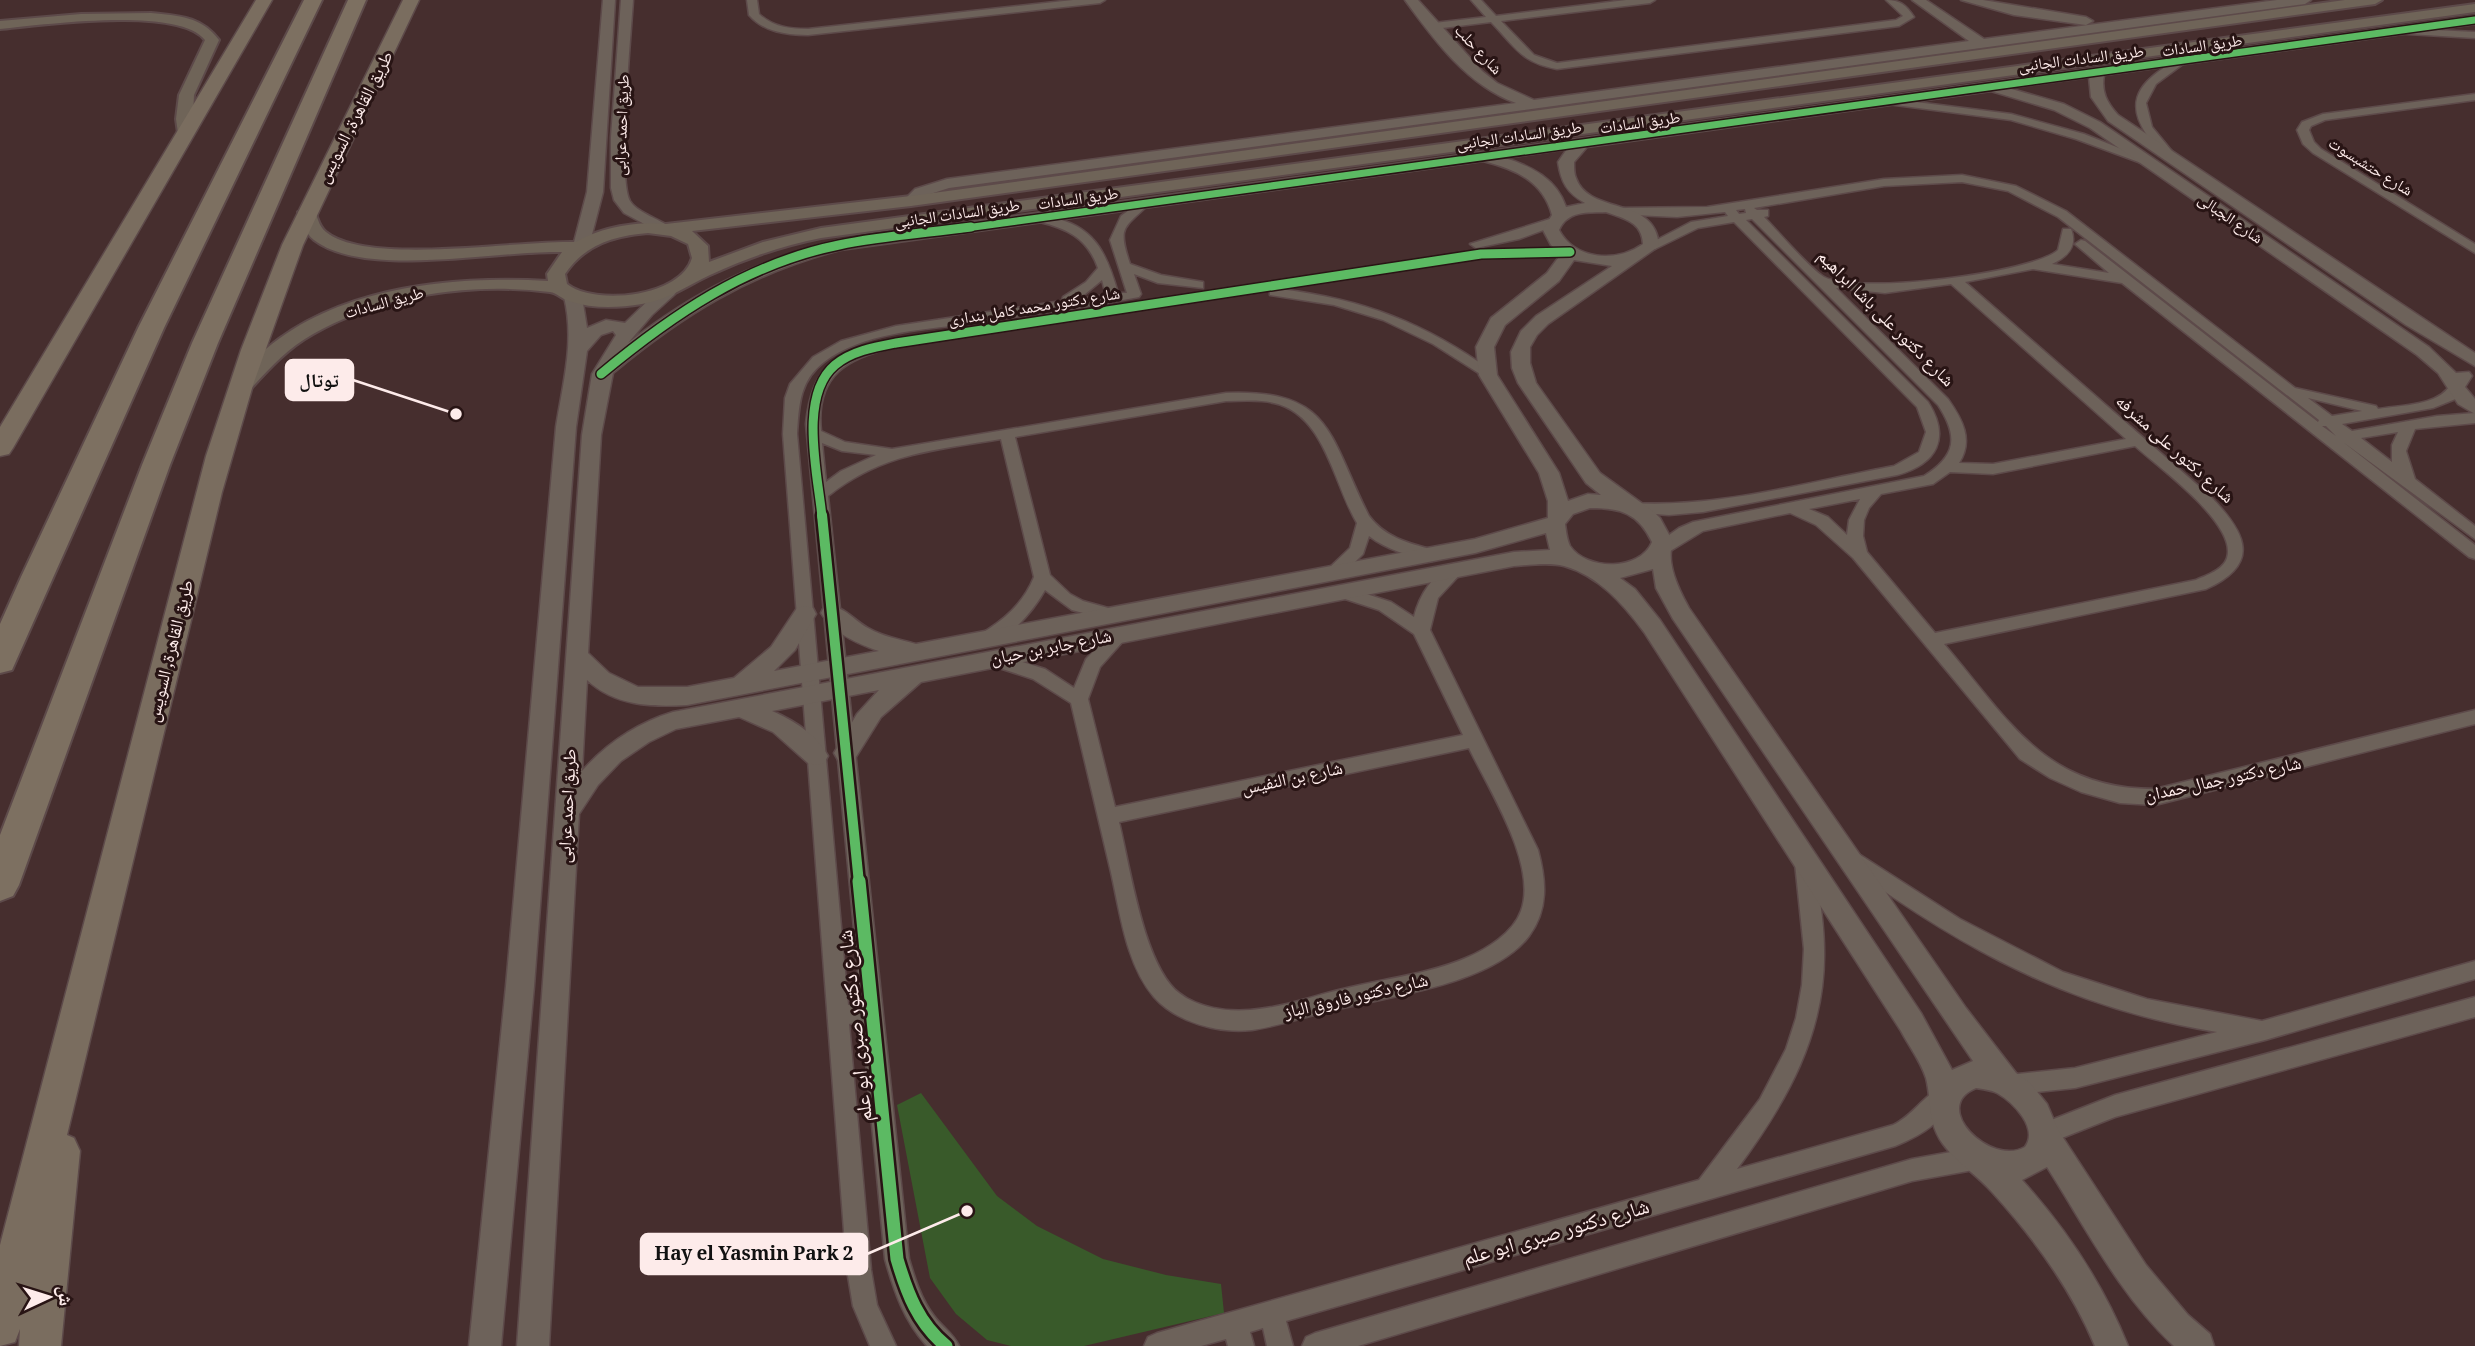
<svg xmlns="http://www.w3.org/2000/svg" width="2475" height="1346" font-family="Georgia,'Noto Naskh Arabic',serif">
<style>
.green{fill:#395a2a}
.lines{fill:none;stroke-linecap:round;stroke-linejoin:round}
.minor-casing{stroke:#5d4a4a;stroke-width:3}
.tertiary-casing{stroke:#5d4a4a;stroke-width:3}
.secondary-casing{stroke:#5d4a4a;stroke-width:4}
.trunk-casing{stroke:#5d4a4a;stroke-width:3}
.motorway-casing{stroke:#5d4a4a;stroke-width:4}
.minor{fill:#6d625a;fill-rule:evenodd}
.tertiary{fill:#6d625a;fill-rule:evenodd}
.secondary{fill:#6f6458;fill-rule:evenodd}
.trunk{fill:#7a6d5f;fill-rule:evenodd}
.motorway{fill:#7d7061;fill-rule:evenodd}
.cycleway-far3-casing{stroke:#281414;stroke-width:10}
.cycleway-far2-casing{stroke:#281414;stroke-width:12}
.cycleway-far1-casing{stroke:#281414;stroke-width:15}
.cycleway-casing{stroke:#281414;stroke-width:18}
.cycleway-far3{stroke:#5cba63;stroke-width:7}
.cycleway-far2{stroke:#5cba63;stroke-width:9}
.cycleway-far1{stroke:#5cba63;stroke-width:10}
.cycleway{stroke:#5cba63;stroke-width:13}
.labels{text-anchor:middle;stroke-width:6;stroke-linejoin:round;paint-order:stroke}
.far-street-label{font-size:16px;fill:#fdebea;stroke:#281414}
.street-label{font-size:18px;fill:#fdebea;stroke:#281414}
.near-street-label{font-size:21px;fill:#fdebea;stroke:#281414}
.leader{fill:none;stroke:#fdebea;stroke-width:2.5}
.callout-dot{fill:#fdebea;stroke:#281414;stroke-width:2.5}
.callout{fill:#fdebea;stroke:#fdebea;stroke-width:2.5}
.callout-label{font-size:19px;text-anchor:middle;font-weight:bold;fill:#111}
</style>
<rect width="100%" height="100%" fill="#462e2e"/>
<path class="green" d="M921 1093 997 1196 1037 1226 1103 1259 1166 1275 1221 1284 1224 1313 1084 1346H1011L987 1340 956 1314 930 1278 897 1105Z"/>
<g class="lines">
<defs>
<path id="minor" d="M747 0H757L759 14C773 27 790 29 808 29L1073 0H1105L1100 3 808 35C786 35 764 32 749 15Z
M1471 0H1481L1496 16 1626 0H1655L1650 3 1501 21 1534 55 1557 63 1896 20 1903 16 1886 0C1900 0 1906 5 1914 17L1899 26 1557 69C1521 62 1516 48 1491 22L1434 29 1429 26 1434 23 1486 17Z
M2396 28 2475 32V38L2392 33 2391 31Z
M2178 59 2187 61 2156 84 2146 103 2152 127 2175 155 2169 158C2160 155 2153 144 2147 135 2121 97 2146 78 2178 59Z
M2475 94V100L2325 120 2311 126 2309 130 2314 142 2321 149 2475 244V253L2313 153 2303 144 2297 130 2302 122 2323 114Z
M1884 98 2011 114 2084 134 2154 162 2144 164 2076 139 2011 120 1880 103 1879 101Z
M1962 175 2016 186 2066 211 2295 388 2376 406 2378 409C2401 405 2439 406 2451 384L2456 383 2463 387 2458 398 2433 408 2342 424 2352 431 2437 416 2475 413V423L2415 429 2406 451 2415 479 2475 526V539L2343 442 2475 545V559L2469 557 2122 283 2033 269 1965 282 2211 497C2247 534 2261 564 2206 589L1944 644C2009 720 2044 789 2155 789L2475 710V724L2155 805 2120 803 2081 792 2050 778 2020 759 1853 558 1816 525 1790 513 1703 531 1667 553H1655L1653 549 1655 545 1679 528 1693 522 1924 476C1956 456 1959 437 1938 405L1752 219 1746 220 1928 402C1951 438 1937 464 1897 475L1703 512 1669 515 1626 512 1624 508 1626 504 1632 503C1720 508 1808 482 1894 466L1919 452 1926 432 1917 407 1734 222 1698 228 1655 249H1647L1645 246 1691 222 1728 216 1725 212 1677 217 1613 214V208L1707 207 1884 179ZM1962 182 2008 191 2058 217 2319 420 2318 422 2085 241 2081 240 2075 244 2109 273 2052 264C2067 257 2078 247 2071 229H2063L2058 250C2034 273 1855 295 1824 277 1809 268 1778 231 1764 217L1768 216V210H1757L1754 208 1884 186ZM1745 209 1746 213 1739 214 1736 210ZM1951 284 2126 439 1993 464 1959 463C1974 440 1962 419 1948 399L1836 288 1885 293ZM2308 398 2362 411 2332 416ZM2322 426H2326L2336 436ZM2398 432 2392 445V462L2361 438ZM2135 446C2158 467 2238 524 2227 558 2223 570 2207 575 2196 580L1935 633 1867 552 1863 536 1864 520 1869 508 1881 494 1933 484 1950 472 1993 474ZM1860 499 1849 520 1847 535 1828 517 1809 509Z
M1144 199 1150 203C1124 229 1117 225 1130 264L1161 275 1203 282V288L1158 283 1134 274 1141 294 1139 297C1084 308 1023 315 966 324 920 330 862 333 824 362 799 381 799 406 797 434L848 1005 861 1002 806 424C812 362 839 351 896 339L1481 250 1570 248 1576 252 1570 256 1481 258 1279 289C1363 299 1425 323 1493 372L1495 375 1488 379 1433 344 1383 320 1334 305 1270 295V290L896 347C848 357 815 375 821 431L845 442 892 449 1226 393C1333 389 1328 435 1369 516 1386 539 1412 544 1438 551L1440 555 1432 561C1410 556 1387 550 1369 536L1363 554 1340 577H1328L1326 573 1328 569 1350 548 1357 523C1334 485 1325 414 1274 403 1259 399 1242 401 1226 401L1015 437 1050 575 1070 594 1083 601 1119 611 1121 615 1113 621 1072 610 1045 590C1035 608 1003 650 979 643L976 639 979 635C1004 620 1023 604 1034 577L1001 439C935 450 882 453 828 496L909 1259C915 1279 921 1299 934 1316 942 1327 953 1333 959 1346H927C904 1321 894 1291 885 1259L862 1021 849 1024 871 1270 877 1305 896 1346H870L853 1306 847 1270 783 434 785 398 790 384 813 357 841 341 896 326 1062 301 1063 297 1086 282 1098 268C1087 237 1066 228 1036 221V215C1043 214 1050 217 1058 219 1097 229 1108 258 1118 293H1127L1110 240 1121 216ZM1102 280 1106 295 1079 299ZM822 443 842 451 876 455 841 471 826 482Z
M1553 218 1559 222 1557 225 1519 239 1476 248 1470 244Z
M1456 564 1464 570 1438 598 1430 630 1538 850C1546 880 1549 909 1529 936 1493 984 1390 996 1334 1010 1307 1016 1279 1026 1252 1030 1219 1034 1176 1022 1154 997 1125 963 1120 910 1110 868 1097 813 1084 758 1071 703L1033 679 987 664 984 659 987 654 993 653 1045 669 1074 688 1086 659 1113 631H1125L1128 635 1125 639 1100 667 1088 699 1115 807 1463 735 1414 634 1379 610 1336 596 1334 592 1342 586 1348 588 1391 602 1414 617C1419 596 1434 571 1456 564ZM1469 748C1489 790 1538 865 1521 911 1513 933 1487 949 1466 958 1429 974 1383 979 1343 989 1313 996 1281 1008 1250 1010 1227 1012 1198 1008 1179 993 1144 966 1130 867 1119 822Z
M1854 851 1960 919 2063 972 2147 999 2262 1021 2475 961V979L2265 1040 2075 1088 2009 1095 2001 1092 1998 1085 2001 1078 2009 1075 2075 1068 2217 1032C2070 1008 1966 951 1847 865L1844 859 1847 853Z
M1805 855 1812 857 1815 863C1818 891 1824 920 1824 949 1826 1034 1786 1103 1737 1169L1893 1125C1913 1116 1923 1095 1943 1087L1951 1090 1954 1098C1944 1122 1918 1137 1895 1146L1286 1321 1293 1346H1267L1263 1328 1250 1332 1254 1346H1228L1226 1339 1201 1346H1144L1148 1337 1157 1333 1699 1180 1760 1099 1786 1049 1796 1018 1802 985 1804 949 1795 863 1798 857Z
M2475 997V1017L2115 1117 2044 1145 2036 1142 2033 1134 2036 1126 2115 1095Z
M1979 1147 1987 1150 1991 1158 1987 1166 1979 1169 1912 1181 1358 1346H1302L1306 1337 1315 1333 1912 1159Z"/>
<path id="tertiary" d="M603 0H615L603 192 589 246 581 251 573 246 587 192Z
M621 0H633C631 34 617 178 630 201 637 212 656 218 667 225L669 228 661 233 624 213 614 200 611 188V137Z
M1405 0H1418L1482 71 1497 83 1534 100 1969 41 1912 0H1926L1984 39 2277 0H2311L2305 4 949 188 927 195 911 206 903 201 915 189 947 179 1516 103C1468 86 1434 40 1405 0Z
M1961 0H1983L2086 17 2093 21 2086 25 2014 15Z
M2475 16V24L2104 75C2101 92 2107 103 2118 115L2475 353V366L2406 325 2108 121 2091 97 2089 77 2008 88 2064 104 2100 122 2429 347 2456 373 2469 372 2472 376 2465 387 2475 399V414L2458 404 2438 373 2417 355 2090 128 2054 110 1991 91 1587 147 1574 162C1574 167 1574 174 1576 178 1589 216 1656 195 1659 246L1548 324 1537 335 1530 347V363L1536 383 1600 473 1654 512 1660 518 1673 542C1665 562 1679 590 1689 608L1966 1008 2016 1073 2030 1083 2047 1104 2058 1130 2146 1265 2188 1315 2210 1334 2214 1346H2174C2120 1296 2086 1228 2047 1167L2022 1180C2067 1230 2103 1284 2128 1346H2095C2071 1289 2034 1238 1992 1192 1977 1175 1956 1162 1943 1144 1927 1122 1932 1102 1926 1078 1921 1062 1909 1046 1901 1031L1644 632C1623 604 1599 576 1564 566 1549 562 1530 565 1514 566L921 682 881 717 854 760 846 762 838 760 834 753 857 714 879 690 772 711C793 720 817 735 828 756L824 763 816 765 808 763 773 732 739 717 676 729 649 742 621 761 598 785 579 814 549 1346H517L582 435 592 374 616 335 613 331 601 335 587 351 576 427 534 986 501 1346H469L506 986 556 427C563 382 575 341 564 297L567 293H579L582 297 587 328 606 320 625 323 662 287H674L677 291 674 295 652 315 628 343C695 291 757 260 839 240ZM1567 149 1558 162C1561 182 1567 193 1585 203L1566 207C1557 179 1531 166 1505 158ZM1483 161C1515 169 1543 181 1552 215L1543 230 1551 245 1561 254 1547 273 1491 318 1476 347 1479 375 1539 473 1548 501V518L1475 539 916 644C899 639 883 637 868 628 853 620 841 602 824 607L821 613C833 633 858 644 879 651L774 671 795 650 816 614 813 608 805 606 797 608 771 647 734 678 687 687H638L609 673 588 653 601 435 613 373C684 314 749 274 840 250ZM1606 212C1625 219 1642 222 1643 244 1616 263 1575 260 1559 230 1568 210 1587 213 1606 212ZM1574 260 1612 266 1536 316 1521 331 1511 352 1512 368 1518 383 1586 483 1601 495 1588 494 1568 501 1559 473 1497 375 1494 347 1505 325 1559 281ZM1590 508C1621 508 1638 513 1652 542 1640 571 1587 571 1570 546 1567 540 1566 531 1565 524L1573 514ZM1546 533 1550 550 1514 552 673 712C637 723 607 743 582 771L587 680C615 706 651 707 687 705L1475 553ZM1653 569 1656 588 1673 619 1973 1061 1952 1070 1921 1013 1660 620 1635 589 1620 578ZM1976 1088C1983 1089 1991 1090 1997 1093 2013 1102 2039 1128 2025 1147 1991 1167 1929 1107 1976 1088Z"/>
<path id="secondary" d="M2345 0H2382L2375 4 911 206 692 231 708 246 709 262 763 242 821 228 2475 4V12L821 238C782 246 746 258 710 275 688 285 668 300 642 304 617 308 593 309 569 301 562 299 557 293 550 292 471 282 382 295 313 334 286 349 266 372 246 394H232L229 390C298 290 437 275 548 281L547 274 562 252C499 250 365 279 314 240 305 233 301 222 298 212L307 207 313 208C318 216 318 226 326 232 368 266 518 240 576 242 602 227 636 221 666 224L911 196ZM648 233 671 236 688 244 692 258C681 297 595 306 567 284L565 274C585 244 614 236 648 233Z
M151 13C179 16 201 16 219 40L194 95 192 136H180L178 133 176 119 179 95 205 40C178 6 43 25 0 29V21L81 14Z"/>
<path id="trunk" d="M256 0H272L13 448 9 454 0 456V427Z
M403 0H419L303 245 253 385 222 492 67 1135 74 1138 80 1151 61 1346H19L20 1329 15 1342 0 1346V1245L206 456 241 350 282 245Z"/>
<path id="motorway" d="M304 0H322L164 328 12 670 0 673V624L21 577 138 328Z
M348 0H366L218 343 170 465 19 885 13 896 0 901V835L142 465 192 343Z"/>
</defs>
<use href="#minor" class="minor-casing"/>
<use href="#tertiary" class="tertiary-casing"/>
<use href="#secondary" class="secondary-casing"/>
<use href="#trunk" class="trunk-casing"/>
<use href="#motorway" class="motorway-casing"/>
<use href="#minor" class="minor"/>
<use href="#tertiary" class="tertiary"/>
<use href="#secondary" class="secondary"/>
<use href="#trunk" class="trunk"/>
<use href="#motorway" class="motorway"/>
<defs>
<path id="cycleway-far3" d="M959 229 2475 20"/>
<path id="cycleway-far2" d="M601 374C672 315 746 264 839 245 882 236 927 233 971 227
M822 517C818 475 798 396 835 365 852 351 875 347 896 343L1481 254 1570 252"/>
<path id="cycleway-far1" d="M822 515 859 883"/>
<path id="cycleway" d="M859 881 897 1259C907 1293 918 1323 946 1346"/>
</defs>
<use href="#cycleway-far3" class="cycleway-far3-casing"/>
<use href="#cycleway-far2" class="cycleway-far2-casing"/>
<use href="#cycleway-far1" class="cycleway-far1-casing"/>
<use href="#cycleway" class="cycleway-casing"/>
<use href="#cycleway-far3" class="cycleway-far3"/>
<use href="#cycleway-far2" class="cycleway-far2"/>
<use href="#cycleway-far1" class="cycleway-far1"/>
<use href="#cycleway" class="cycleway"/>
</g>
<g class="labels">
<g class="far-street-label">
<text transform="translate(2202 45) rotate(-8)" y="6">طريق السادات</text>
<text transform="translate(1479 49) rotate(47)" y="6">شارع حلب</text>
<text transform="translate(2081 58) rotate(-7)" y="6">طريق السادات الجانبى</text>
<text transform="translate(1640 122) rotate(-8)" y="6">طريق السادات</text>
<text transform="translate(621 125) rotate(-88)" y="6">طريق احمد عرابى</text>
<text transform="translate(1519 135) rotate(-8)" y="6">طريق السادات الجانبى</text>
<text transform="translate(2371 166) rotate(32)" y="6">شارع حتشبسوت</text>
<text transform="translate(1078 198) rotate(-8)" y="6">طريق السادات</text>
<text transform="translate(957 213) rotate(-8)" y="6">طريق السادات الجانبى</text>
<text transform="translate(2231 218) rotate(35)" y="6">شارع الجبالى</text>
<text transform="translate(384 302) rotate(-15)" y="6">طريق السادات</text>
<text transform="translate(1034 306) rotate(-9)" y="6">شارع دكتور محمد كامل بندارى</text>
</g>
<g class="street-label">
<text transform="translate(355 117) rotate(-63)" y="6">طريق القاهرة, السويس</text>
<text transform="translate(1886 318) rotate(45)" y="6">شارع دكتور على باشا ابراهيم</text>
<text transform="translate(2175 449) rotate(42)" y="6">شارع دكتور على مشرفه</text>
<text transform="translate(1051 647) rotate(-11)" y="6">شارع جابر بن حيان</text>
<text transform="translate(170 651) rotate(-76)" y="6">طريق القاهرة, السويس</text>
<text transform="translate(1292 778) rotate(-12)" y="6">شارع بن النفيس</text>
<text transform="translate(2223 779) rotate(-12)" y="6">شارع دكتور جمال حمدان</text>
<text transform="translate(567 806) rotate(-87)" y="6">طريق احمد عرابى</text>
<text transform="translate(1356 996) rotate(-13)" y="6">شارع دكتور فاروق الباز</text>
</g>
<g class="near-street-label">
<text transform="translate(855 1026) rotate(-96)" y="7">شارع دكتور صبرى ابو علم</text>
<text transform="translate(1556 1232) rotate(-16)" y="7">شارع دكتور صبرى ابو علم</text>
</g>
</g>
<path class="leader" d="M456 414L353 380M967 1211L867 1254"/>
<g class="callout-dot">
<circle cx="456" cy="414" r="7"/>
<circle cx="967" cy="1211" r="7"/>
</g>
<g class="callout">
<rect x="286" y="360" width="67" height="40" rx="7"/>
<rect x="641" y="1234" width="226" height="40" rx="7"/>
</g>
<g class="callout-label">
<text x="319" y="387">توتال</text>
<text x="754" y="1260">Hay el Yasmin Park 2</text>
</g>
<g transform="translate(49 1297) rotate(86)" stroke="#281414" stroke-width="5" paint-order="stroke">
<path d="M0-5L12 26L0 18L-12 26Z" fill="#fdebea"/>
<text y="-10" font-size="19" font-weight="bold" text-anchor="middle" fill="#fdebea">ش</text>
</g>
</svg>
